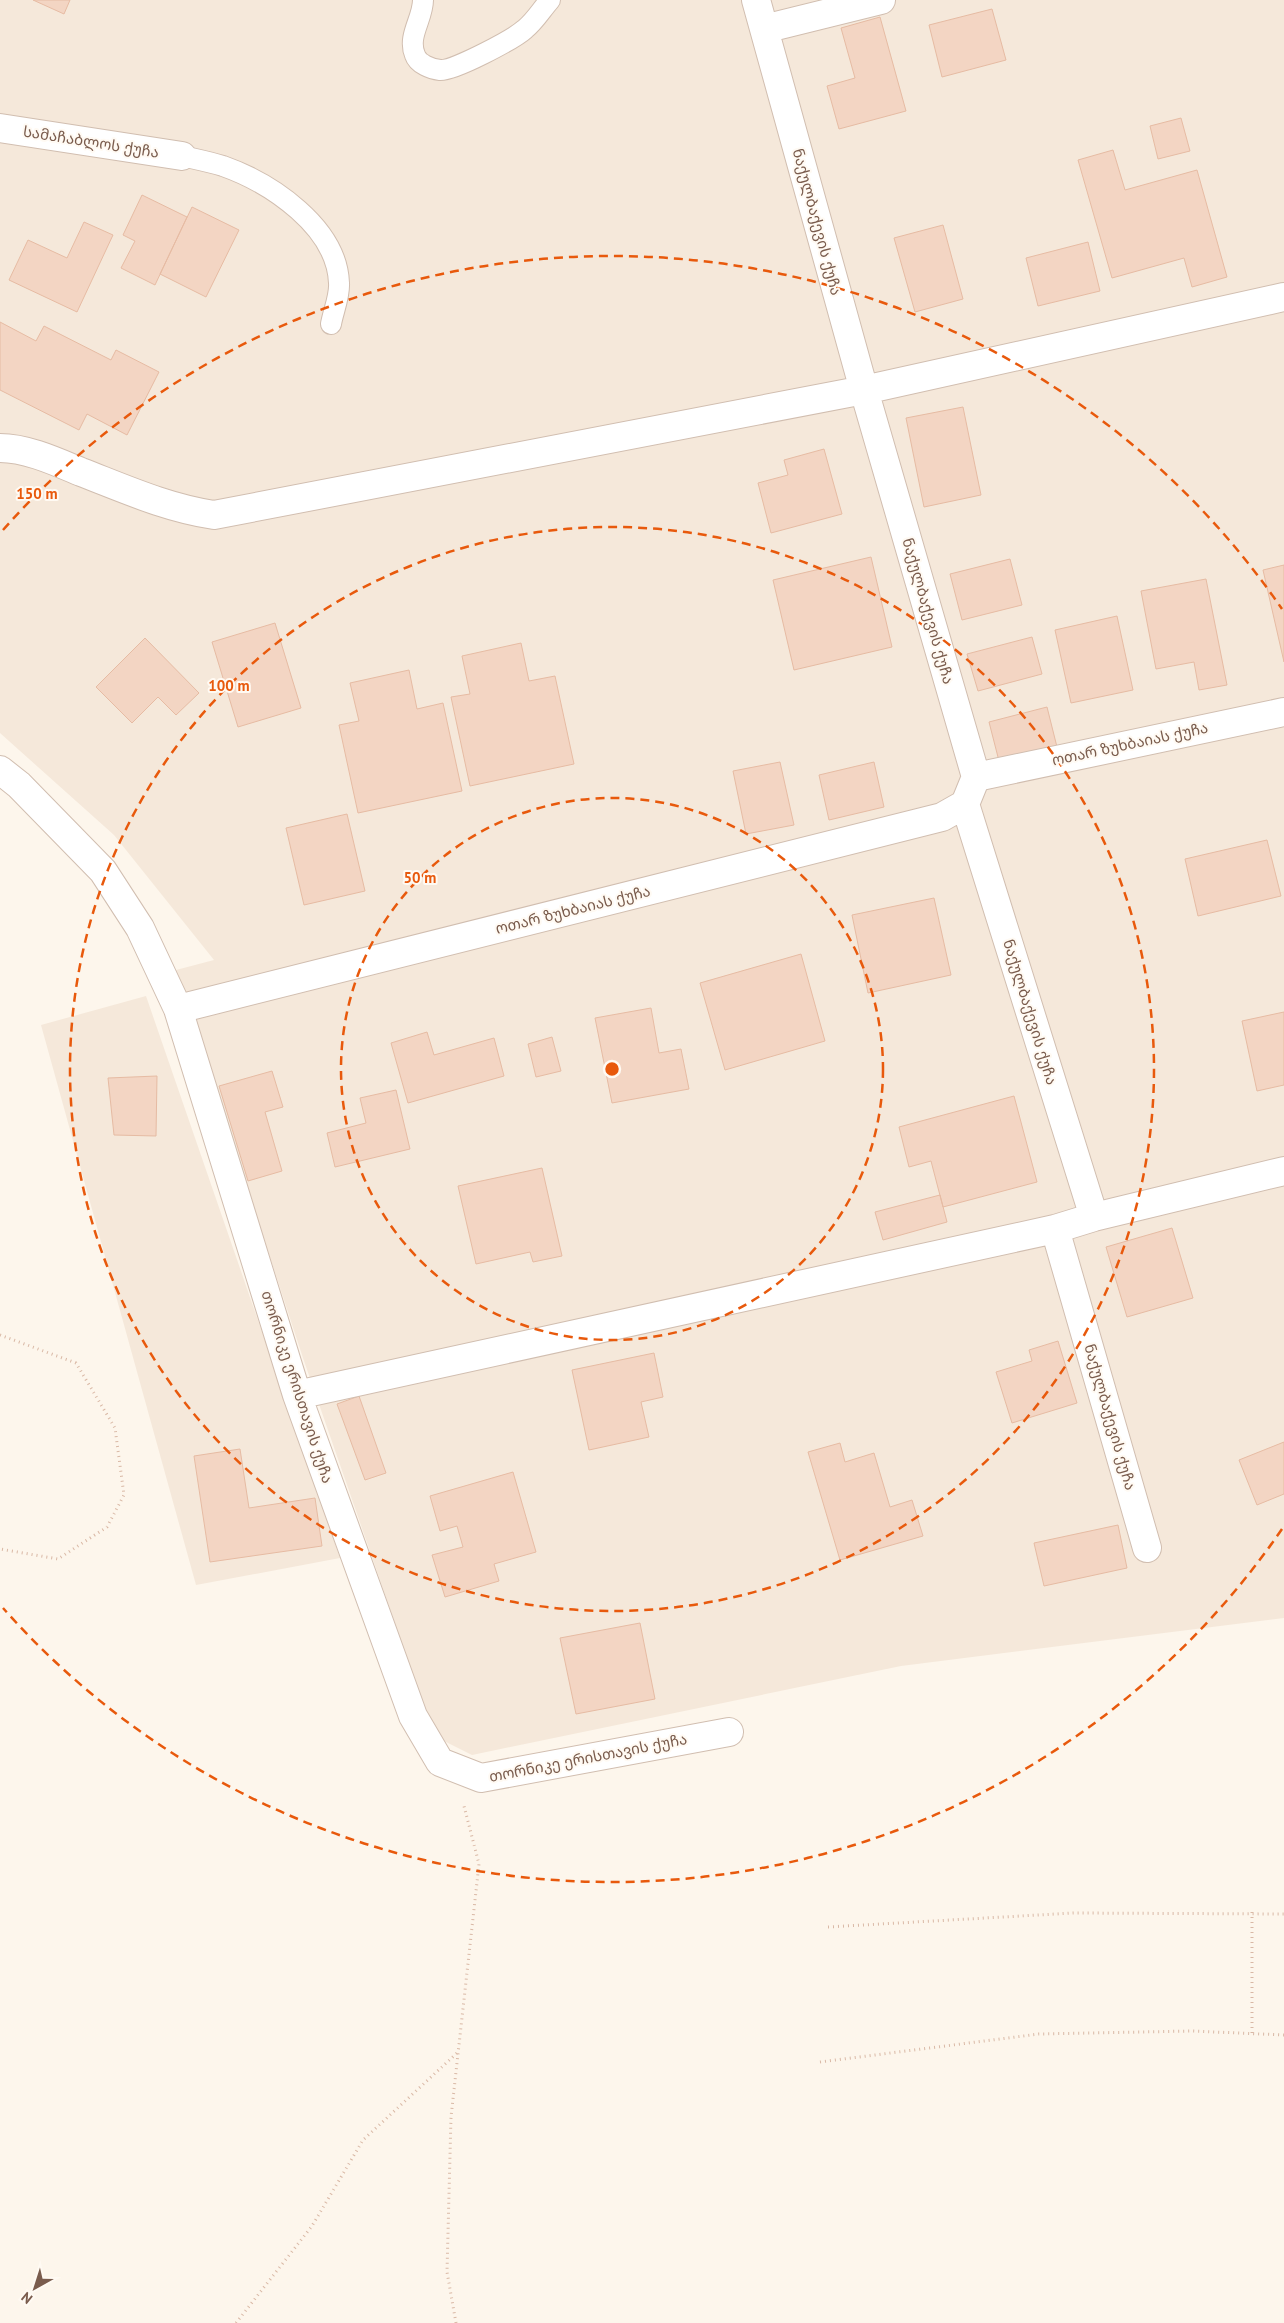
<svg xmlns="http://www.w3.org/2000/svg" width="1284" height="2323" font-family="'PT Sans','Noto Sans Georgian',sans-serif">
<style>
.residential{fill:#f5e8da}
.building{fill:#f3d5c3;stroke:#e6bba3}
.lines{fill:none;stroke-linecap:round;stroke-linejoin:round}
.lane-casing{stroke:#d1beb0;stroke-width:22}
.street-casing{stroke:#d1beb0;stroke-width:30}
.path{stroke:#d9b8a5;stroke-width:3;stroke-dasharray:1 4;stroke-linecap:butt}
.lane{stroke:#fff;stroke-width:20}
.street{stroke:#fff;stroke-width:28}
.ring{fill:none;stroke:#e8590c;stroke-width:2.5;stroke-dasharray:9 6}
.labels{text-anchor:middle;stroke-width:4;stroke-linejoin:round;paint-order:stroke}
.street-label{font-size:15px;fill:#7a5c4d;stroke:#fffaf3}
.centre{fill:#e8590c;stroke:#fffaf3;stroke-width:2.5}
.ring-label{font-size:15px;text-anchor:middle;font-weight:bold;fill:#e8590c;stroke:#fffaf3;stroke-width:4;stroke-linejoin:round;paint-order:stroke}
</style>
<rect width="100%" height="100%" fill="#fdf6ec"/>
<path class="residential" d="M0 0H1284V1618L901 1666 472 1755 434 1736 303 1358 176 970 214 960 114 835 0 733Z
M146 996 340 1558 196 1585 41 1025Z"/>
<path class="building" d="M33 0H70L64 14Z
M992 9 1006 60 942 77 929 25Z
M880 17 906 111 839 129 827 86 855 78 841 28Z
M1181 118 1190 151 1158 159 1150 126Z
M1113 150 1125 190 1197 170 1227 277 1192 287 1184 258 1112 278 1078 160Z
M142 195 187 217 155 285 121 268 135 241 123 235Z
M192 207 239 230 206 297 160 274Z
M84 222 113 235 77 312 9 280 28 240 67 258Z
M943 225 963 299 915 312 894 238Z
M1088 242 1100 291 1038 306 1026 258Z
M0 322 36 341 44 326 111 360 116 350 159 372 127 435 87 414 79 430 0 390Z
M963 407 981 495 924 507 906 418Z
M824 449 842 514 771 533 758 483 788 475 784 460Z
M871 557 892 647 794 670 773 580Z
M1010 559 1022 605 962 620 950 574Z
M1284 565V662L1263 570Z
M1206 579 1227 685 1199 690 1194 662 1156 669 1141 591Z
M1117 616 1133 690 1071 703 1055 630Z
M275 623 301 708 238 727 212 642Z
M1032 637 1042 674 978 691 967 654Z
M145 638 199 693 176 715 158 697 132 723 96 687Z
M521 643 529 681 555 676 574 764 470 786 451 697 470 694 462 656Z
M409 670 417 709 443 703 462 791 358 813 339 725 359 721 350 683Z
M1047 707 1057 747 999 761 989 722Z
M780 762 794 825 746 834 733 771Z
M874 762 884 807 829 820 819 775Z
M347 814 365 891 304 905 286 828Z
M1267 840 1281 896 1198 916 1185 859Z
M934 898 951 975 868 993 852 915Z
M801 954 825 1041 725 1070 700 983Z
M651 1008 659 1053 681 1049 689 1089 612 1103 595 1018Z
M1284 1012V1085L1257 1091 1242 1021Z
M427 1032 434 1055 494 1038 504 1076 408 1103 391 1043Z
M552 1037 561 1071 536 1077 528 1044Z
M272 1071 283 1107 265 1112 282 1171 248 1181 219 1086Z
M157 1076 156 1136 114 1135 108 1078Z
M396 1090 410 1149 335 1167 327 1133 366 1123 360 1098Z
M1014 1096 1037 1182 943 1207 931 1161 909 1167 899 1127Z
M542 1168 562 1256 533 1262 530 1252 476 1264 458 1186Z
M940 1195 947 1222 883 1240 875 1212Z
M1172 1228 1193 1298 1127 1317 1106 1247Z
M1058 1341 1077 1403 1012 1423 996 1372 1032 1361 1029 1350Z
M654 1353 663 1397 641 1402 649 1437 589 1450 572 1370Z
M359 1396 386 1473 365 1480 337 1404Z
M1284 1442V1494L1257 1505 1239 1460Z
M840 1443 845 1462 874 1453 890 1507 912 1500 923 1536 840 1560 808 1452Z
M240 1449 249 1508 315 1498 322 1546 210 1562 194 1456Z
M513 1472 536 1552 494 1564 499 1581 445 1597 432 1555 463 1547 457 1526 440 1531 430 1496Z
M1118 1525 1127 1568 1044 1586 1034 1543Z
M640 1623 655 1699 576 1714 560 1638Z"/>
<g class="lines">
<defs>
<path id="lane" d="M423 0C423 19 407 36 415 55 418 64 431 69 440 70 454 71 514 39 525 29 535 21 542 9 550 0
M182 156C195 159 210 162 223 166 271 183 337 227 339 283 340 296 333 312 331 324"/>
<path id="street" d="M756 0 864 390 976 777 965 804 1094 1217
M764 29 881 0
M0 128 182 156
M0 448C27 448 57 462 81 472 125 489 167 508 214 515L864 390 1284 297
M0 770 19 785 103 871 140 928 178 1009 297 1395 413 1716 440 1762 481 1778 729 1732
M976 777 1284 712
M178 1009 942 817 965 804
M1055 1229 1147 1548
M297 1395 1055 1229 1094 1217 1284 1171"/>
</defs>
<use href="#lane" class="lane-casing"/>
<use href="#street" class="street-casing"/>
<path class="path" d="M0 1335 76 1363 115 1428 124 1495 107 1527 58 1559 0 1549
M1252 1912V2034
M828 1927 1073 1913 1284 1914
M820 2062 1039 2034 1192 2031 1284 2035
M236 2323 312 2226 363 2140 457 2053
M456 2323 447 2272 451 2117 479 1864 464 1806"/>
<use href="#lane" class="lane"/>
<use href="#street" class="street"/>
</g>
<g class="ring">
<circle cx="612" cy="1069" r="271"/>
<circle cx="612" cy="1069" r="542"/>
<path d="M1282 1529A813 813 0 0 1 3 1608M3 530A813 813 0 0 1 1282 609"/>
</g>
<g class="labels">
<g class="street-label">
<text transform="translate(91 142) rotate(9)" y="5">სამაჩაბლოს ქუჩა</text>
<text transform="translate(817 222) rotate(75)" y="5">ნაქულბაქევის ქუჩა</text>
<text transform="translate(928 611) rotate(74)" y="5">ნაქულბაქევის ქუჩა</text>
<text transform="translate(1130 744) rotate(-12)" y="5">ოთარ ზუხბაიას ქუჩა</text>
<text transform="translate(573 910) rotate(-14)" y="5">ოთარ ზუხბაიას ქუჩა</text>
<text transform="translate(1030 1012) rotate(73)" y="5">ნაქულბაქევის ქუჩა</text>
<text transform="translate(297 1387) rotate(72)" y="5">თორნიკე ერისთავის ქუჩა</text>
<text transform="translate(1110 1417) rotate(74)" y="5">ნაქულბაქევის ქუჩა</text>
<text transform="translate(588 1758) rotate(-11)" y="5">თორნიკე ერისთავის ქუჩა</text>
</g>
</g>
<circle cx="612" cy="1069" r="8" class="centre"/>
<g class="ring-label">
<text x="37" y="499">150 m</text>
<text x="229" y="691">100 m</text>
<text x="420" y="883">50 m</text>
</g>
<g transform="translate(35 2288) rotate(219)" stroke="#fffaf3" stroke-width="4" paint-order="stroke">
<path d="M0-4L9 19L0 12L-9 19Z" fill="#7a5c4d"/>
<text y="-8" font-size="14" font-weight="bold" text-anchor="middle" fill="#7a5c4d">N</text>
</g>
</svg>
